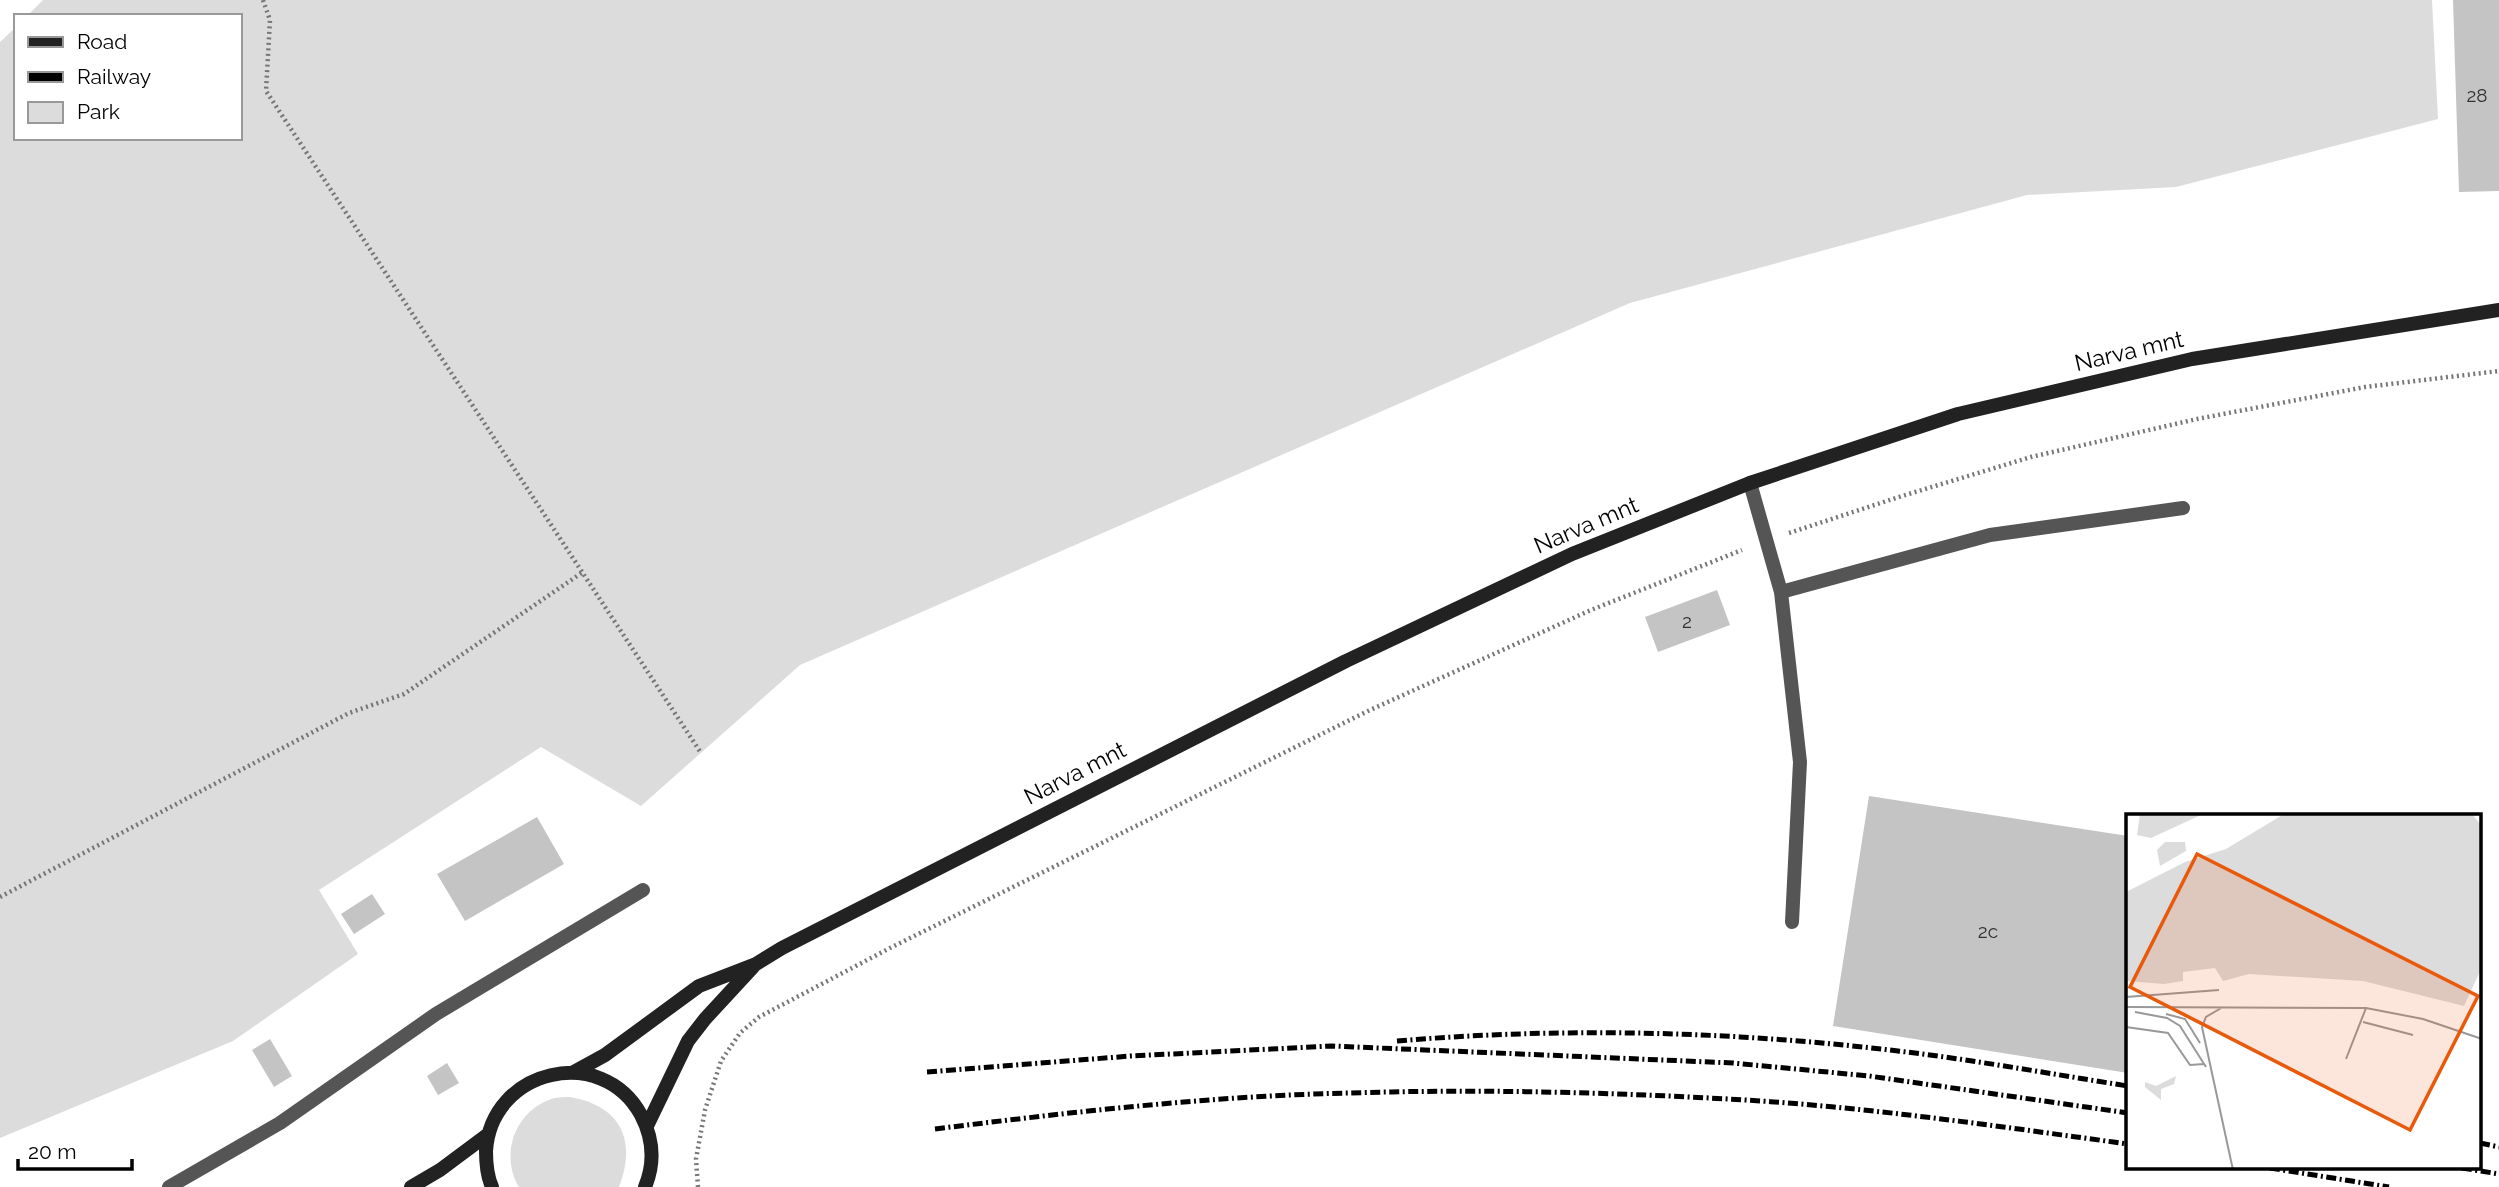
<svg xmlns="http://www.w3.org/2000/svg" width="2499" height="1187" font-family="Raleway,sans-serif">
<style>
.green{fill:#dcdcdc}
.building{fill:#c4c4c4}
.lines{fill:none;stroke-linecap:round;stroke-linejoin:round}
.path{stroke:#777;stroke-width:4.5;stroke-dasharray:2 3.5;stroke-linecap:butt}
.service{stroke:#555;stroke-width:14}
.secondary{stroke:#222;stroke-width:14}
.rail{stroke:#000;stroke-width:5;stroke-dasharray:10 3.5 2 3.5;stroke-linecap:butt}
.labels{text-anchor:middle;stroke-width:6;stroke-linejoin:round;paint-order:stroke}
.number-label{font-size:19px;fill:#313131}
.street-label{font-size:23px;fill:#000;stroke:#fff}
.inset-road{fill:none;stroke:#999;stroke-width:2}
.view{fill:#e8590c;fill-opacity:0.15;stroke:#e8590c;stroke-width:3.5}
.inset-edge{fill:none;stroke:#000;stroke-width:3.5}
</style>
<rect width="100%" height="100%" fill="#fff"/>
<path class="green" d="M43 0H2432L2438 119 2176 187 2027 195 1630 303 800 665 641 806 541 747 319 890 358 954 233 1041 0 1138V42L16 27V138H240V16H27Z
M570 1097C621 1106 637 1140 619 1187H519C500 1156 514 1113 549 1100 555 1097 563 1097 570 1097Z"/>
<path class="building" d="M2453 0H2499V191L2459 192Z
M1717 590 1730 625 1658 652 1645 617Z
M1869 796 2128 836V1073L1833 1026Z
M537 817 564 864 465 921 437 874Z
M372 894 385 914 354 934 341 914Z
M270 1039 292 1076 274 1087 252 1050Z
M447 1063 459 1083 438 1095 427 1076Z"/>
<g class="lines">
<path class="path" d="M263 0 270 20 266 91 701 753
M1789 533 1902 496 2031 457 2197 419 2365 387 2499 371
M0 897 349 713 404 694 583 572
M698 1187 696 1159 705 1110 721 1061 740 1033 759 1017 890 948 1370 710 1591 610 1742 550"/>
<path class="service" d="M1750 483 1781 592 1800 762 1792 922
M1781 592 1990 535 2183 508
M169 1187 280 1123 436 1014 643 890"/>
<path class="secondary" d="M574 1072 605 1055 699 986 756 964 782 948 1346 661 1572 554 1750 483 1958 414 2192 359 2499 310
M647 1126 688 1041 705 1019 753 967
M411 1187 440 1170 487 1135
M492 1187C487 1176 486 1163 486 1151 491 1069 602 1043 641 1115 653 1138 655 1163 645 1187"/>
<path class="rail" d="M1397 1041C1563 1027 1732 1031 1898 1051 1975 1060 2051 1074 2128 1086
M927 1072 1131 1056 1332 1046 1733 1063 1869 1076 2128 1113
M935 1129C1072 1112 1210 1096 1349 1093 1475 1089 1601 1092 1728 1099 1862 1106 1995 1126 2128 1144
M2480 1143 2499 1147
M2270 1168 2389 1187
M2462 1168 2499 1174"/>
</g>
<g class="labels">
<g class="number-label">
<text x="2477" y="102">28</text>
<text x="1687" y="628">2</text>
<text x="1988" y="938">2c</text>
</g>
<g class="street-label">
<text transform="translate(2129 351) rotate(-13)" y="8">Narva mnt</text>
<text transform="translate(1586 525) rotate(-23)" y="8">Narva mnt</text>
<text transform="translate(1075 773) rotate(-27)" y="8">Narva mnt</text>
</g>
</g>
<g transform="translate(2126 814)">
<rect width="355" height="355" fill="#fff"/>
<path d="M14 0H77L25 24 11 21ZM158 0H346L355 11 356 153 338 192 237 167 123 160 97 167 89 154 57 158V167L38 170 0 167V78L59 48 100 35ZM39 28H59L60 37 34 52 31 36ZM50 262 48 270 35 275V286L19 273V268L30 272Z" fill="#dcdcdc"/>
<path class="inset-road" d="M0 183 93 176M0 193 240 194 297 205 356 225M97 193 80 203 76 213 107 356M9 198 41 204 54 212 80 253M40 200 59 205 74 229M237 208 287 221M0 213 42 219 64 251 78 250M220 245 240 194"/>
<path class="view" d="M71 40 352 182 284 316 4 173Z"/>
<rect width="355" height="355" class="inset-edge"/>
</g>
<rect x="14" y="14" width="228" height="126" fill="#ffffff" stroke="#999999" stroke-width="2"/>
<rect x="28" y="37" width="35" height="10" fill="#222222" stroke="#999999" stroke-width="2"/>
<text x="77" y="49" font-size="21" fill="#000000">Road</text>
<rect x="28" y="72" width="35" height="10" fill="#000000" stroke="#999999" stroke-width="2"/>
<text x="77" y="84" font-size="21" fill="#000000">Railway</text>
<rect x="28" y="102" width="35" height="21" fill="#dcdcdc" stroke="#999999" stroke-width="2"/>
<text x="77" y="119" font-size="21" fill="#000000">Park</text>
<path d="M18 1159v10h114v-10" fill="none" stroke="#000000" stroke-width="3.5"/>
<text x="28" y="1159" font-size="21" fill="#000000" stroke="#ffffff" stroke-width="5" paint-order="stroke">20 m</text>
</svg>
